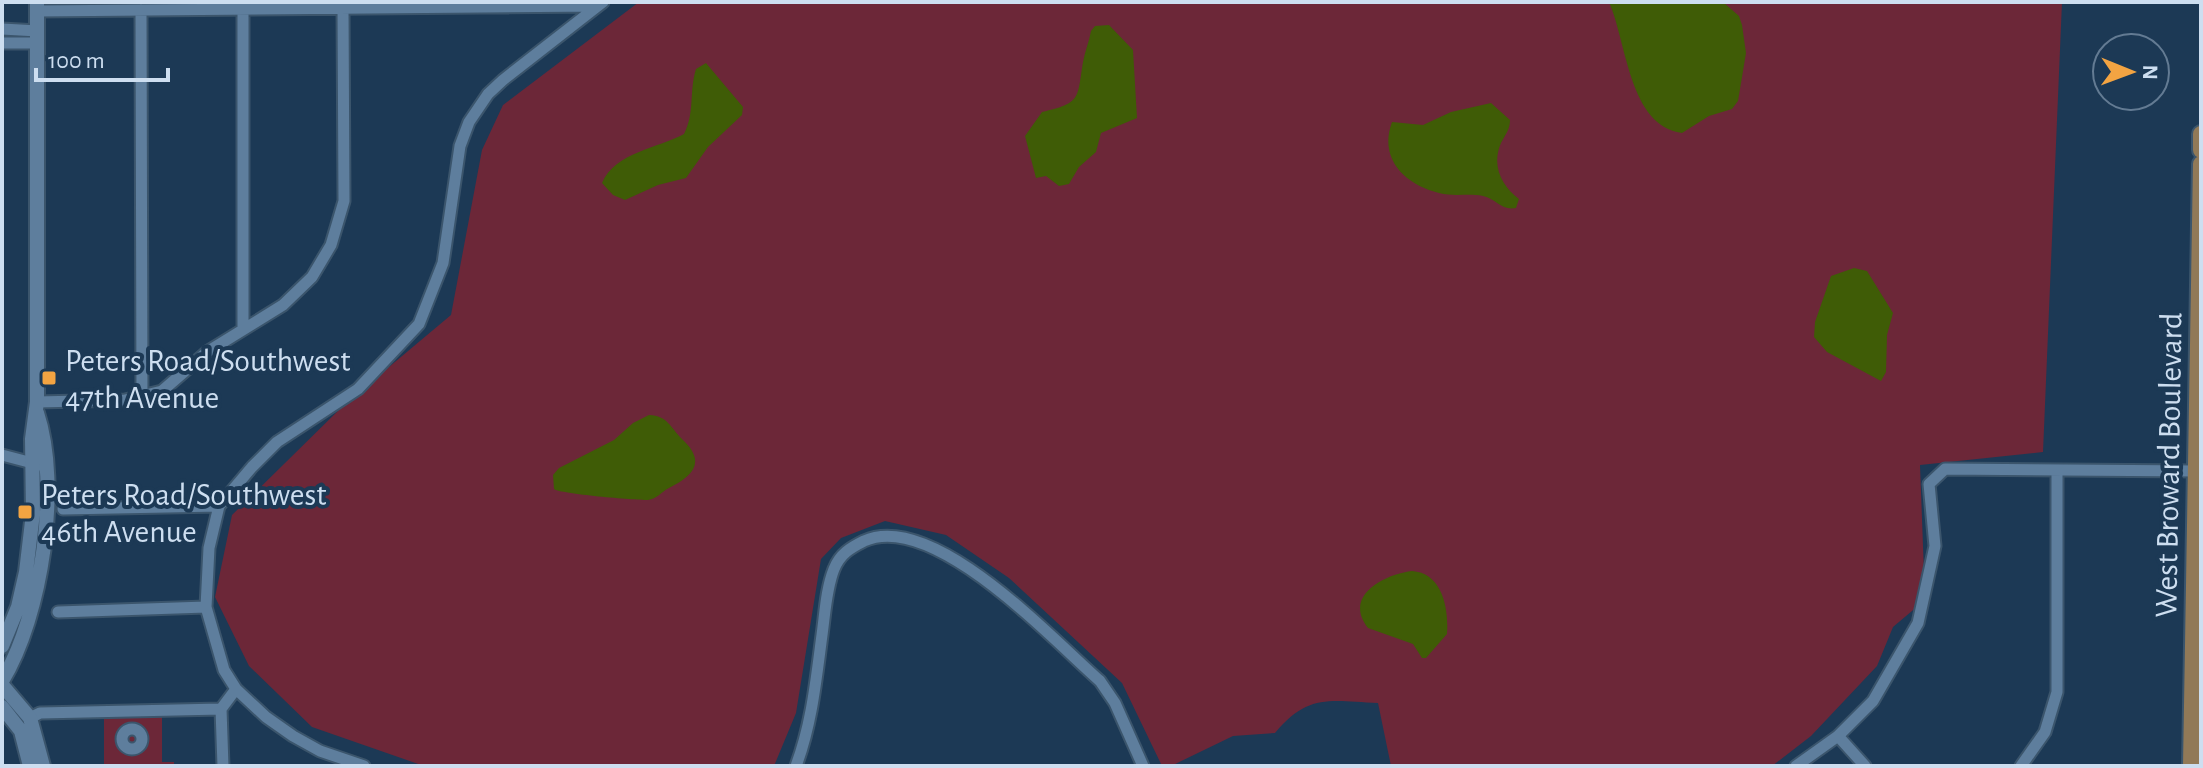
<svg xmlns="http://www.w3.org/2000/svg" width="2203" height="768" font-family="'Alegreya Sans',sans-serif">
<style>
.green{fill:#6c2738}
.water{fill:#3f5c06}
.lines{fill:none;stroke-linecap:round;stroke-linejoin:round}
.minor-casing{stroke:#3b556c;stroke-width:15}
.tertiary-casing{stroke:#3b556c;stroke-width:18}
.secondary-casing{stroke:#3b556c;stroke-width:18}
.primary-casing{stroke:#3b556c;stroke-width:20}
.minor{stroke:#5e7e9d;stroke-width:11}
.tertiary{stroke:#5e7e9d;stroke-width:14}
.secondary{stroke:#5e7e9d;stroke-width:14}
.primary{stroke:#917957;stroke-width:16}
.poi-dot{fill:#f3a442;stroke:#1c3955;stroke-width:3}
.labels{text-anchor:middle;stroke-width:8;stroke-linejoin:round;paint-order:stroke}
.poi-label{font-size:32px;fill:#cddef0;stroke:#1c3955;text-anchor:start}
.street-label{font-size:32px;fill:#cddef0;stroke:#1c3955}
</style>
<rect width="100%" height="100%" fill="#1c3955"/>
<path class="green" d="M639 2H2062L2043 452 1920 465 1925 600 1893 627 1877 666 1811 736 1772 766H1391L1378 703C1330 701 1308 693 1275 733L1233 736 1171 766H1162L1122 683 1009 578 946 535 885 521 841 538 821 559 796 713 774 766H424L312 727 249 666 215 597 232 515 346 403 451 315 482 150 503 105Z
M162 715V762H174V766H104V717Z"/>
<path class="water" d="M1609 2H1723L1739 16 1742 25 1746 53 1738 101 1732 109 1709 116 1682 133C1629 126 1627 43 1609 2Z
M1109 25 1133 50 1137 118 1101 133 1096 152 1079 167 1069 184 1059 186 1046 176 1036 178 1025 136 1042 112C1082 103 1077 98 1083 62 1085 51 1089 42 1091 31L1095 26Z
M706 63 743 107 742 115 708 147 686 178 658 185 625 200 613 195 602 183C615 152 659 148 684 134 695 113 689 91 696 69Z
M1491 103 1510 120C1510 130 1505 135 1501 143 1491 166 1502 186 1519 199L1516 208C1502 211 1496 199 1483 196 1469 193 1454 197 1439 193 1406 185 1378 160 1392 122L1423 125 1451 112Z
M1854 268 1867 271 1893 313 1887 335 1886 372 1881 381 1827 352 1814 337 1815 322 1831 276Z
M649 415C668 416 670 427 682 439 707 462 693 476 669 488 661 492 657 499 648 500 635 500 560 494 554 489L553 475 559 468 614 440 633 423Z
M1412 571C1442 573 1449 608 1447 634L1426 658H1422L1413 644 1368 628C1342 595 1386 574 1412 571Z"/>
<g class="lines">
<defs>
<path id="minor" d="M141 10 142 397
M37 11 598 6
M2 29 38 31
M2 43H38
M243 326V9
M37 402 125 400 162 391 207 352 283 305 312 277 331 245 344 201 343 8
M2 455 40 465
M63 509 219 506
M58 612 206 607
M30 718 40 713 221 709
M122 739a10 10 0 1 1 20 0a10 10 0 1 1-20 0Z
M1838 736 1865 766
M223 766 221 709 236 689
M364 766 320 751 293 736 266 717 236 689 224 670 206 607 209 548 219 506 252 467 277 442 358 389 419 324 443 263 460 146 469 122 488 94 503 80 603 2
M796 766C812 723 816 680 822 635 825 614 826 589 834 569 840 554 850 548 864 541 933 510 1051 638 1100 681L1115 703 1143 766
M1796 766 1838 736 1873 701 1918 623 1935 546 1929 484 1945 469 2196 471
M2021 766 2045 732 2057 692V470"/>
<path id="tertiary" d="M2 685 30 718 43 766
M2 707 21 731 30 766"/>
<path id="secondary" d="M2 646 18 607 26 572 33 513 32 439 37 402V2
M2 681C42 615 61 486 37 413"/>
<path id="primary" d="M2201 134V150
M2191 766 2201 164"/>
</defs>
<use href="#minor" class="minor-casing"/>
<use href="#tertiary" class="tertiary-casing"/>
<use href="#secondary" class="secondary-casing"/>
<use href="#primary" class="primary-casing"/>
<use href="#minor" class="minor"/>
<use href="#tertiary" class="tertiary"/>
<use href="#secondary" class="secondary"/>
<use href="#primary" class="primary"/>
</g>
<g class="poi-dot">
<rect x="41" y="370" width="16" height="16" rx="4"/>
<rect x="17" y="504" width="16" height="16" rx="4"/>
</g>
<g class="labels">
<g class="poi-label">
<text x="65" y="371">Peters Road/Southwest<tspan x="65" dy="37">47th Avenue</tspan></text>
<text x="41" y="505">Peters Road/Southwest<tspan x="41" dy="37">46th Avenue</tspan></text>
</g>
<g class="street-label">
<text transform="translate(2168 465) rotate(-89)" y="11">West Broward Boulevard</text>
</g>
</g>
<rect width="2203" height="768" fill="none" stroke="#cddef0" stroke-width="8"/>
<g transform="translate(2131 72) rotate(91)"><circle r="38" fill="#1c3955" stroke="#637b93" stroke-width="2"/>
<path d="M0-6L14 30L0 20L-14 30Z" fill="#f3a442"/>
<text y="-12" font-size="22" font-weight="bold" text-anchor="middle" fill="#cddef0">N</text>
</g>
<path d="M36 68v12h132v-12" fill="none" stroke="#cddef0" stroke-width="4"/>
<text x="48" y="68" font-size="24" fill="#cddef0" stroke="#1c3955" stroke-width="6" paint-order="stroke">100 m</text>
</svg>
